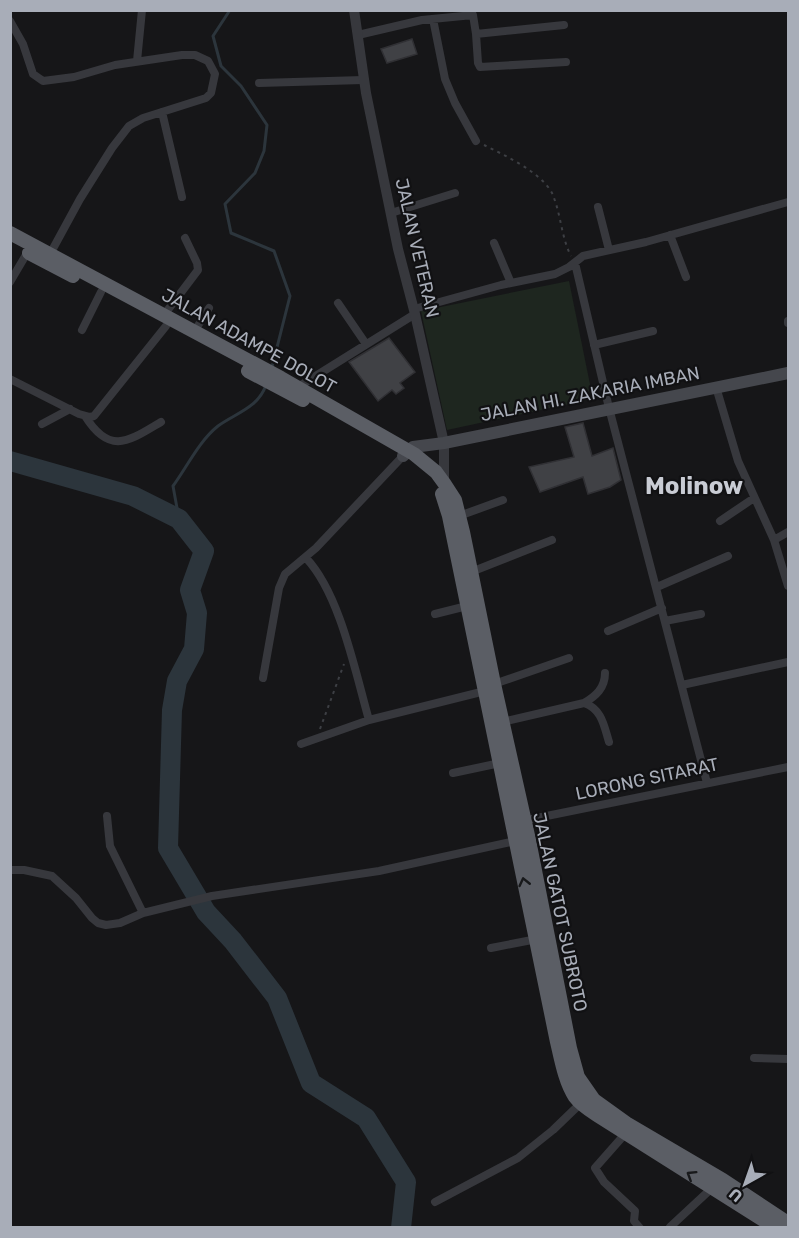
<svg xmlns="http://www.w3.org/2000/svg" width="799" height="1238" font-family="Rubik,sans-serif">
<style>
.green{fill:#1e261f}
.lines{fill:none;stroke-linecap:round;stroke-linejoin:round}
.stream{stroke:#2c353c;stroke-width:3}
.river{stroke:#2c353c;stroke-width:20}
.building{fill:#404145;stroke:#303034;stroke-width:1.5}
.path{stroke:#3d3f44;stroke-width:2;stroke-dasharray:3 4.5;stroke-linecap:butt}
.minor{stroke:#37383d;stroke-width:8}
.tertiary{stroke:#37383d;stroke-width:10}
.secondary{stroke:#45474d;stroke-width:12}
.trunk{stroke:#5b5e65;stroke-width:14}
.oneway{stroke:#18191b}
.labels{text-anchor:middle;stroke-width:4.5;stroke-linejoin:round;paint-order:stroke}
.street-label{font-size:18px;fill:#a8adb8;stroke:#111113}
.district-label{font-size:24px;font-weight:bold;fill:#c9ccd4;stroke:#111113}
</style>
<rect width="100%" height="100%" fill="#161618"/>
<path class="green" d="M569 281 593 399 447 430 421 311Z"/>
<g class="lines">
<path class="stream" d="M230 10 213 36 221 66 241 86 267 125 264 151 255 173 225 204 231 233 274 251 290 296 272 367
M179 519 173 486C187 467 199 441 218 426 236 413 258 408 266 385"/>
<path class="river" d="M10 461 133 496 179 519 204 551 190 590 197 613 194 649 177 681 172 710 168 848 206 912 233 941 277 998 311 1083 366 1118 406 1182 401 1228"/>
</g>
<path class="building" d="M412 39 417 54 387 63 381 49Z
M389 338 415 372 400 383 404 388 396 394 392 390 378 401 349 362Z
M583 423 592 456 613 448 621 480 610 487 588 494 583 477 540 492 529 467 574 457 565 427Z"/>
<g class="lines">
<path class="path" d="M484 145C504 155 541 172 552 193 561 213 561 237 571 256
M320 729 344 664"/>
<path class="minor" d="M433 19 445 79 455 103 476 141
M10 21 23 44 33 74 43 81 74 77 115 65 182 55H195L208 61 215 74 211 93 206 98 143 118 129 126 112 148 80 199 49 256
M476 34 478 63 480 67 566 62
M358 35 422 20 473 15 476 34 564 25
M137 61 142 10
M259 83 363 80
M162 112 182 197
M598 207 609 250
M391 213 455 193
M670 235 686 277
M494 243 511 283
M575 263 609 408 707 783
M10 282 30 248
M338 303 366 344
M414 309 501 285 555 274 569 267 583 256 646 242 788 202
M164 315 198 270 197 263 185 238
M788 321V323
M82 330 101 292
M194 332 209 308
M594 345 653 331
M10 379 79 414 90 417 94 416 166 326
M298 387 415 314
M716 387 738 461 774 540 788 586
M85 416C110 456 129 441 161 422
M42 424 70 409
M459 516 503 500
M720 521 754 498
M774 540 788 532
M306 558C340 594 355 671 369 720
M471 572 552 540
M657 587 728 556
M435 614 467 606
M665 621 701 614
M608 631 662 608
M263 678 279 588 285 574 316 548 403 456
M494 684 569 658
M682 685 788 662
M584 703C596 696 605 688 605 673
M502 722 584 703C602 709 604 726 609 742
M301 744 369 720 485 691
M453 773 500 763
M107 816 110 846 143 913
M522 821 788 767
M10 870H24L52 876 76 898 92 918 98 923 106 925 120 923 143 913 212 896 379 871 515 841
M491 948 537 939
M754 1058 788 1059
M625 1134 595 1168 604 1182 635 1211 634 1221 640 1228
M435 1202 518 1158 553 1130 581 1103
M670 1227 712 1188"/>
<path class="tertiary" d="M354 10 366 93 398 249 415 314 444 443V484"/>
<path class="secondary" d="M403 456 413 447 444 443 788 373"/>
<path class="trunk" d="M10 233 281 378 414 454 436 472 444 483 455 500 463 532 494 684 529 840 570 1048 578 1077 594 1100 626 1123 723 1180 788 1223
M29 253 73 276
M248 371 303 400
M442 494 449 516 557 1042C561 1059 565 1082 575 1097 580 1104 589 1110 597 1115L776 1228"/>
</g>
<defs><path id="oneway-chevron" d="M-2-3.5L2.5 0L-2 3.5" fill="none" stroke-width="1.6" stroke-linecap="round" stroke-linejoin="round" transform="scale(1.5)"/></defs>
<g class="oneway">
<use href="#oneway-chevron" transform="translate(524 882) rotate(-103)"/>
<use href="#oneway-chevron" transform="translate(691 1175) rotate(-148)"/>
</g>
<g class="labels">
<g class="street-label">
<text transform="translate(417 248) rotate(77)" y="6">JALAN VETERAN</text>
<text transform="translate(249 341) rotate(29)" y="6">JALAN ADAMPE DOLOT</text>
<text transform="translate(590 394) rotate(-11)" y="6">JALAN HI. ZAKARIA IMBAN</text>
<text transform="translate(647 779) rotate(-12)" y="6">LORONG SITARAT</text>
<text transform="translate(560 912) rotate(78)" y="6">JALAN GATOT SUBROTO</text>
</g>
<g class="district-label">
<text x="694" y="494">Molinow</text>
</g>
</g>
<rect width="799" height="1238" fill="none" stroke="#a8adb8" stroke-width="24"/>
<g transform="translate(745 1184) rotate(220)" stroke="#111113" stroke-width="4.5" paint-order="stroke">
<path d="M0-4.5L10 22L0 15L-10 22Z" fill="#a8adb8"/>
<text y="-9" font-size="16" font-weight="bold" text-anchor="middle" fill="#a8adb8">U</text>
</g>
</svg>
